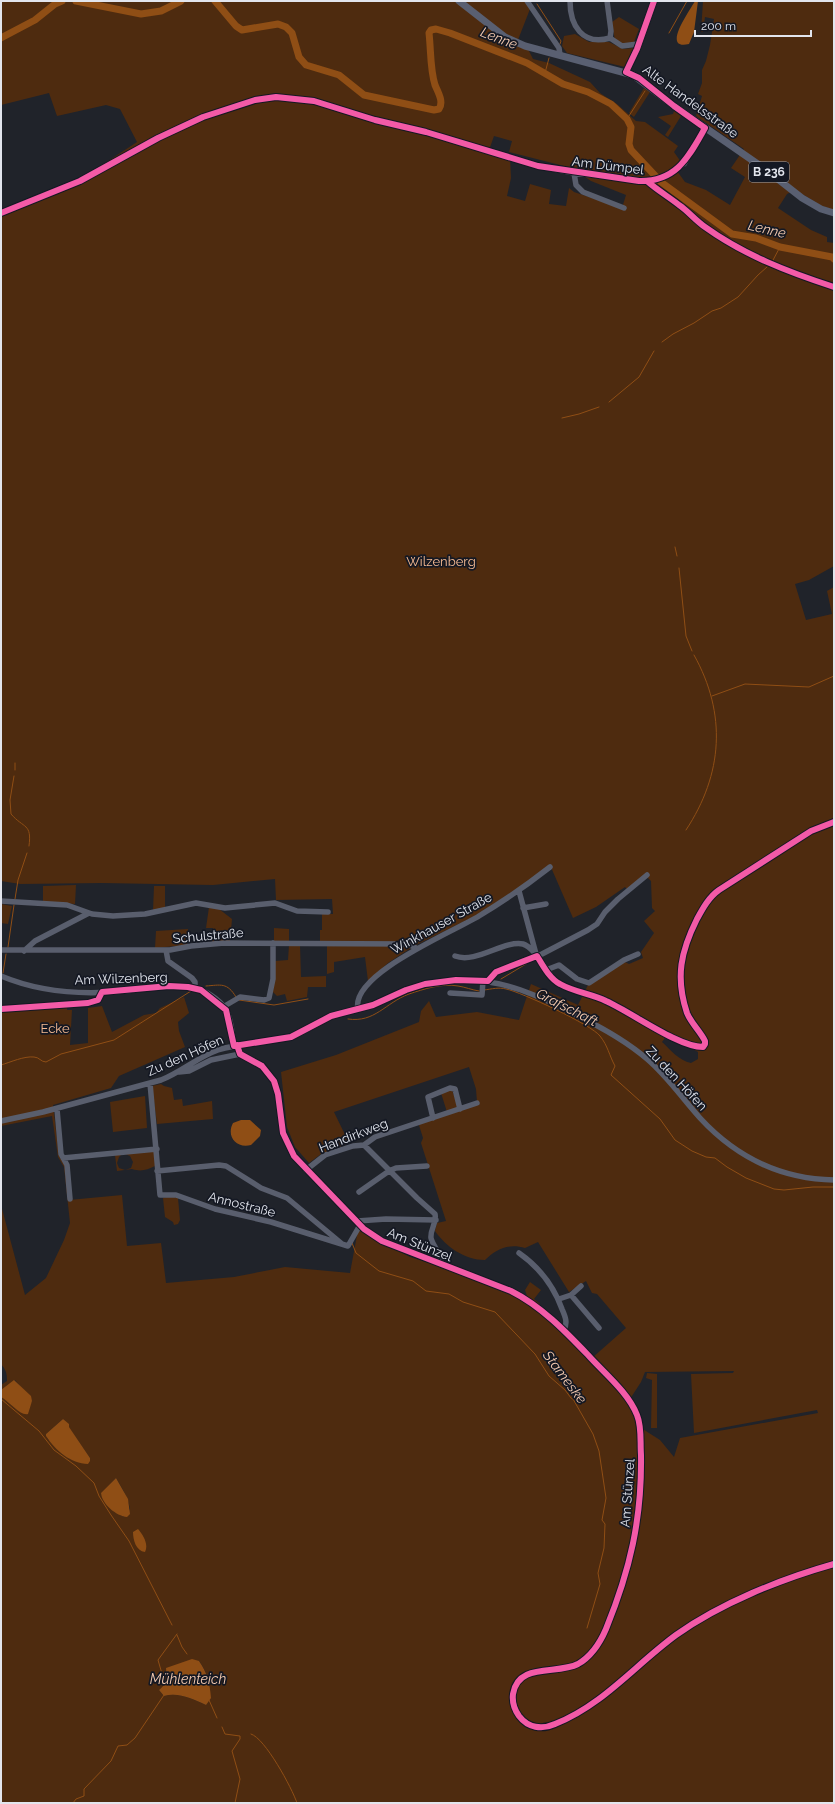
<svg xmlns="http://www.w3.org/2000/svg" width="835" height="1804" font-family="Raleway,sans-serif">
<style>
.green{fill:#4e2b0f;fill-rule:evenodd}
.water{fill:#8f4e15}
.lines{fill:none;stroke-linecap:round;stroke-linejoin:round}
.stream{stroke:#8f4e15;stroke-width:1}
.river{stroke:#8f4e15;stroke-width:7}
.minor{stroke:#595e6d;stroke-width:5.5}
.major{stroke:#595f71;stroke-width:7}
.cycleway-casing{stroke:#141823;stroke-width:8}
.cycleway{stroke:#f35aa7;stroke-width:6}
.labels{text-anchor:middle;stroke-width:3.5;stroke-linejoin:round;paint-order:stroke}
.shield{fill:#141823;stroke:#a4a8b0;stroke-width:1}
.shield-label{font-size:12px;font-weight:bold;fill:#e2e5ed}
.street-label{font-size:13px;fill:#e2e5ed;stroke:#141823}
.park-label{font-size:13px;fill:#f7bb92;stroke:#141823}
.water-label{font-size:14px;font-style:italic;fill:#f4caaf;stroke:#141823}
</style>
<rect width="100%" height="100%" fill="#20232a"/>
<path class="green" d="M1 1H530V9L516 45 528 49 533 59 549 63 590 82 600 93 617 104 636 121 645 122 678 146 674 152 681 162 677 171 685 182 706 190 730 205 745 177 731 168 744 149 696 116 702 96 698 94 702 83V70L706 61 710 45 714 19 705 17 703 32H701L703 1H834V210L822 206 795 190 787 194 778 208 811 230 827 237V242L834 243V566L809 580 795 584 806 620 832 614 827 591 834 587V1803H1V1396L14 1406 30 1405 32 1401 15 1380 1 1391V1385L7 1381C7 1373 6 1370 1 1364V1205L25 1295 46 1278 64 1240 70 1223 64 1167 58 1157 52 1116 1 1126V1009L67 1007V1010H72L70 1045 88 1043V1008L102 1006 112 1032 144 1015 156 1013 160 1008 184 997 189 1013 178 1022 179 1031 185 1047 119 1076 111 1088 53 1105 59 1156 65 1166 69 1200 122 1195 127 1246 161 1243 166 1283 234 1277 285 1267 350 1273 358 1230 410 1257 474 1277 519 1297 534 1307 563 1331 618 1389 628 1402 638 1426 660 1440 674 1457 680 1438 818 1413 817 1410 694 1433 691 1374 733 1373 734 1371 645 1372 641 1382 630 1399 592 1358 626 1328 597 1294 592 1293 586 1281 569 1292 538 1242 525 1248C509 1243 496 1249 485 1260 465 1260 446 1247 435 1231L437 1223 446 1221 421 1143 423 1138 418 1122 447 1112 441 1093 452 1090 458 1107 477 1102 476 1089 469 1067 334 1112 349 1143 321 1154 309 1163 295 1147 287 1127 281 1072 336 1055 419 1022 421 1011 429 1001 436 1017 477 1012 519 1020 531 984 578 1005 588 985 623 961 629 964 643 958 641 952 654 933 644 921 655 911 652 908 651 881 645 875 627 889 625 887 596 907 573 918 550 865 518 890 473 917 414 946 388 963 368 981 365 957 334 962V972L327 974V942H320V930H322V914H333L332 899 276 900 275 879 213 885 102 883 20 884 1 881V216L58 194 137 142 120 109 106 105 57 116 49 93 1 105ZM494 136 512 141 509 152 572 168 591 181 626 195 622 208 574 192 569 188 566 206 549 204 551 190 530 184 525 201 507 196 511 178 510 158 488 153ZM667 1035 698 1052V1059L691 1063C679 1061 670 1049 662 1042ZM63 1419 90 1458 70 1459 48 1439 46 1434ZM116 1478C122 1488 128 1497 130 1509L124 1517 113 1510 101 1494ZM199 1661C210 1677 210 1686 206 1705 192 1699 179 1692 164 1696L159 1690 163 1687 167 1680Z
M619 17 639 29 634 42 623 44 615 41 612 22Z
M575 34 589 42H609L623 49 634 48 625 67 567 53 562 46 564 36Z
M644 88 650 92 634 117 629 113Z
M674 111 681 116 668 137 665 135 671 126 658 117 673 114Z
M76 885 75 904 43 902V886Z
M154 886H165V908L153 911Z
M1 904 12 906 8 924 1 923Z
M209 907 219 909 232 919 230 941 212 943 213 928H206Z
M274 928 289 929V943L274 942Z
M188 929 187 945 155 948 156 931Z
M289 945H300L301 977 326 976V987H308L307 997 287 1001 285 994 277 996 273 992 275 961 288 960Z
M161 1084 164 1086 172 1088 174 1100 182 1099 183 1106 212 1101 213 1119 157 1124 152 1086Z
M145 1096 147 1128 113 1132 110 1102Z
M153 1151 155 1152V1166C147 1170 141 1172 132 1169L117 1171 115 1155 122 1154 119 1157 117 1163 119 1168 125 1170 131 1168 133 1162 130 1156 125 1154Z
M171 1196 178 1198 180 1220 178 1224 174 1225 173 1222 165 1217 163 1198Z
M530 1282 541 1290 534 1299 540 1304 539 1307 528 1299 525 1290Z
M647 1373 657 1374V1428H651L652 1380 646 1378Z"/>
<path class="water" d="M695 1H698L694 32 689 44C660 51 691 9 695 1Z
M241 1120H250L261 1130 260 1136 251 1145C236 1149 226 1136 233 1123Z
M14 1380 31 1396 32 1401 28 1414C20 1416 10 1402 1 1397V1390Z
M63 1419 69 1424V1427L90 1458V1461L88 1464C71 1464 55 1450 46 1436V1434Z
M116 1478 128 1499 130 1514 127 1517C116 1516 102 1504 101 1493Z
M138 1529C143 1535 149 1544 145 1552 136 1551 133 1540 133 1532Z
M192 1659 199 1661C207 1672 210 1684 211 1698L206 1705C192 1699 179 1692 164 1696L159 1690C167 1684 167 1678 166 1668Z"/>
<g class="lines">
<path class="stream" d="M537 4 561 41 560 44
M669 33 687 1
M545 73 549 58
M627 119 645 91
M772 262 780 247
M662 342 673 334 694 323 712 311 721 308 738 297 758 275 767 267
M609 402 639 377 654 351
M562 418 579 414 599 407
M675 547 677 556
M679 568 686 636 692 651
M712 696 745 684 809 687 834 676
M15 770V763
M14 776 10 800 11 814C24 829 32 823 29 846
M686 830C723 774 727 714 694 655
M15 899 18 880 27 853
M8 947 14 905
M3 973 6 954
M501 979 531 961
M1 982V980
M206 986C221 985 227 982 236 997
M484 990C492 989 499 987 506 989 521 992 592 1025 600 1036 608 1046 609 1055 615 1066L611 1075 660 1119 675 1140 692 1151 706 1157 715 1158 727 1167 746 1178 774 1189 784 1190 813 1187H834
M239 1000 274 1005 308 999
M348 1019C375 1023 385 1003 409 994 424 989 442 983 458 986 465 987 472 990 479 991
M1 1065C11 1062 24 1056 34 1057 39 1057 41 1062 46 1062L61 1054 114 1040 191 991
M352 1243 356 1253 379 1271 413 1281 426 1291 449 1294 463 1302 495 1312 535 1354 549 1376 565 1390 571 1398 573 1399 593 1434 599 1451 606 1498 602 1520 605 1524 604 1548 598 1573 600 1584 587 1628
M1 1399 39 1431 54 1450 76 1466 94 1483 99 1496 111 1515 129 1541 172 1625
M177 1635 182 1647 187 1654
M165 1684 158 1660 177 1634
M209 1700 217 1718
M222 1727 225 1734 240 1736V1739L232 1751 240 1779 235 1803
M251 1734C265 1738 292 1788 297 1803
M73 1803 76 1799 84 1796V1789L111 1761 118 1746 127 1745 135 1738 164 1695"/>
<path class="river" d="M76 1 141 14 161 11 181 1
M215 1 236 26 242 30 278 24 286 27 292 33 299 57 306 65 339 75 364 95 434 110 439 109C444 102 438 92 435 85 430 69 431 50 429 33L431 30 436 29 450 33 527 63 563 84 588 92 611 104 627 119 631 127 629 144 631 150 661 182 732 234 756 238 780 247 832 257 834 259
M1 38 35 20 55 4 62 1"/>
<path class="minor" d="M527 1 559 48 560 55
M570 1C570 25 582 46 610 38L611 31 607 1
M610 38 622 46 638 44
M485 150 538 166 574 173 647 181 664 176 684 164 705 128
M574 173 576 185 583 192 624 208
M519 891 536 954
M1 901 67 905 92 914 113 916 145 914 196 903 225 908 275 903 297 911 328 912
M523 908 546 904
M1 950H170L191 946 224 943 408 944 416 948
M166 950 168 961 192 978 195 982V988
M24 951 35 941 89 913
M455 956C476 964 504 940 523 944 536 948 547 974 558 983 564 988 573 990 581 992
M546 970 559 965 577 979 589 983 624 960 638 954
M1 976C39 992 83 995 124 991 146 989 169 984 191 987 203 989 220 999 226 1010 232 1020 232 1035 234 1046
M488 981 496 972 542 954 588 930 597 924 605 912 618 899 647 875
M450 993 482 995 483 980
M223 1007 240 997 264 1000 269 998 273 979V943
M358 1009C350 974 455 931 479 916 504 901 527 885 550 867
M237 1045 240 1054 262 1066 274 1081 278 1094 283 1133 294 1156 364 1229 382 1241 511 1291C541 1306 565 1331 588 1355 604 1373 628 1392 637 1415 642 1427 640 1442 641 1455 642 1519 630 1570 606 1629 600 1643 592 1656 578 1664 557 1675 518 1662 513 1694 512 1702 514 1709 519 1716 528 1728 542 1730 555 1724 603 1705 635 1665 676 1635 721 1603 781 1579 834 1564
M179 1072 189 1071 211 1060 240 1054
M150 1083 160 1195H176L215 1209 271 1222 348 1246 360 1225
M57 1109 61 1154 67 1165 70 1199
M433 1118 428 1097 450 1088 455 1089 460 1109
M1 1121 43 1112 161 1080C181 1072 198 1057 218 1050 243 1042 269 1044 293 1036 307 1032 317 1022 330 1017 344 1011 360 1010 374 1005 385 1001 395 995 405 991 423 983 442 980 461 980 504 979 539 996 576 1015 601 1027 625 1040 647 1059 667 1076 682 1098 700 1118 736 1157 781 1179 834 1180
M364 1145 417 1198 435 1214C437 1223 430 1229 431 1238 433 1247 443 1255 441 1264
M63 1158 157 1149
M306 1170 325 1155 353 1146 364 1145 375 1137 477 1103
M157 1171 219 1165 226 1166 261 1188 287 1198 341 1243
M359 1192 389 1171 396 1168 427 1166
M357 1221 386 1219 436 1220
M519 1253C539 1267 554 1287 562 1309 565 1316 568 1322 564 1330
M571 1295 599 1328
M559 1299 571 1295 581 1286"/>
<path class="major" d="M459 1 505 37 525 46 633 75 674 106 765 169 802 198 821 209 834 213
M626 72 637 49 654 1"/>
<defs>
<path id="cycleway" d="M647 181C657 190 669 197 679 205 688 211 695 220 705 227 744 255 788 272 834 287
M1 213 80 181 158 138 203 117 255 100 276 97 314 101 375 120 426 132 538 166 639 181C677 182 689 156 705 128L674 106 639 78 626 72 637 49 654 1
M1 1009 88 1003 98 1000 102 992 169 986 188 987 201 990 226 1010 234 1046 291 1037 331 1016 373 1005 406 990 425 984 456 980 488 981 496 972 537 956C543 966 550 979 560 984 574 992 592 994 606 1001 631 1012 678 1047 703 1047L705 1044V1041C700 1031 691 1023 687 1013 675 977 681 951 697 919 703 908 709 897 719 890L811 831 834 822
M237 1045 240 1054 262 1066 274 1081 278 1094 283 1133 294 1156 364 1229 382 1241 511 1291C541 1306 565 1331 588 1355 604 1373 628 1392 637 1415 642 1427 640 1442 641 1455 642 1519 630 1570 606 1629 600 1643 592 1656 578 1664 557 1675 518 1662 513 1694 512 1702 514 1709 519 1716 528 1728 542 1730 555 1724 603 1705 635 1665 676 1635 721 1603 781 1579 834 1564"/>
</defs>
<use href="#cycleway" class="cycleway-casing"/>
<use href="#cycleway" class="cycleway"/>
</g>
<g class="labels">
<rect class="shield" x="749" y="162" width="40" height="20" rx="3"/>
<g class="shield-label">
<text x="769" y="176">B 236</text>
</g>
<g class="street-label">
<text transform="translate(691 101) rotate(36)" y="5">Alte Handelsstraße</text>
<text transform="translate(608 165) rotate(7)" y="5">Am Dümpel</text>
<text transform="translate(441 923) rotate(-29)" y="5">Winkhauser Straße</text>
<text transform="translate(208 935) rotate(-5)" y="5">Schulstraße</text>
<text transform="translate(121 978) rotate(-2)" y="5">Am Wilzenberg</text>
<text transform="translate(185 1055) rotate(-24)" y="5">Zu den Höfen</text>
<text transform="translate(677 1078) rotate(47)" y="5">Zu den Höfen</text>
<text transform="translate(353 1135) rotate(-21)" y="5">Handirkweg</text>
<text transform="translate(242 1204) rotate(14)" y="5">Annostraße</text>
<text transform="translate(420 1244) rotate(22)" y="5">Am Stünzel</text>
<text transform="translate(627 1493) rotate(-86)" y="5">Am Stünzel</text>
</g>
<g class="park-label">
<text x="441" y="566">Wilzenberg</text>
<text x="55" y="1033">Ecke</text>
</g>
<g class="water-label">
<text transform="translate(499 38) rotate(21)" y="5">Lenne</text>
<text transform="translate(767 229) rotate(13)" y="5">Lenne</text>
<text transform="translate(567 1007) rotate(27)" y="5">Grafschaft</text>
<text transform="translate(565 1377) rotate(53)" y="5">Stameske</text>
<text x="188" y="1684">Mühlenteich</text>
</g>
</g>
<rect width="835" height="1804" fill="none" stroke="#e2e5ed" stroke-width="4"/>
<path d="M695 30v6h116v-6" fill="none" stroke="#e2e5ed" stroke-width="2"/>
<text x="701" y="30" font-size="12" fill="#e2e5ed" stroke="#141823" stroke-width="3" paint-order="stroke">200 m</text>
</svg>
